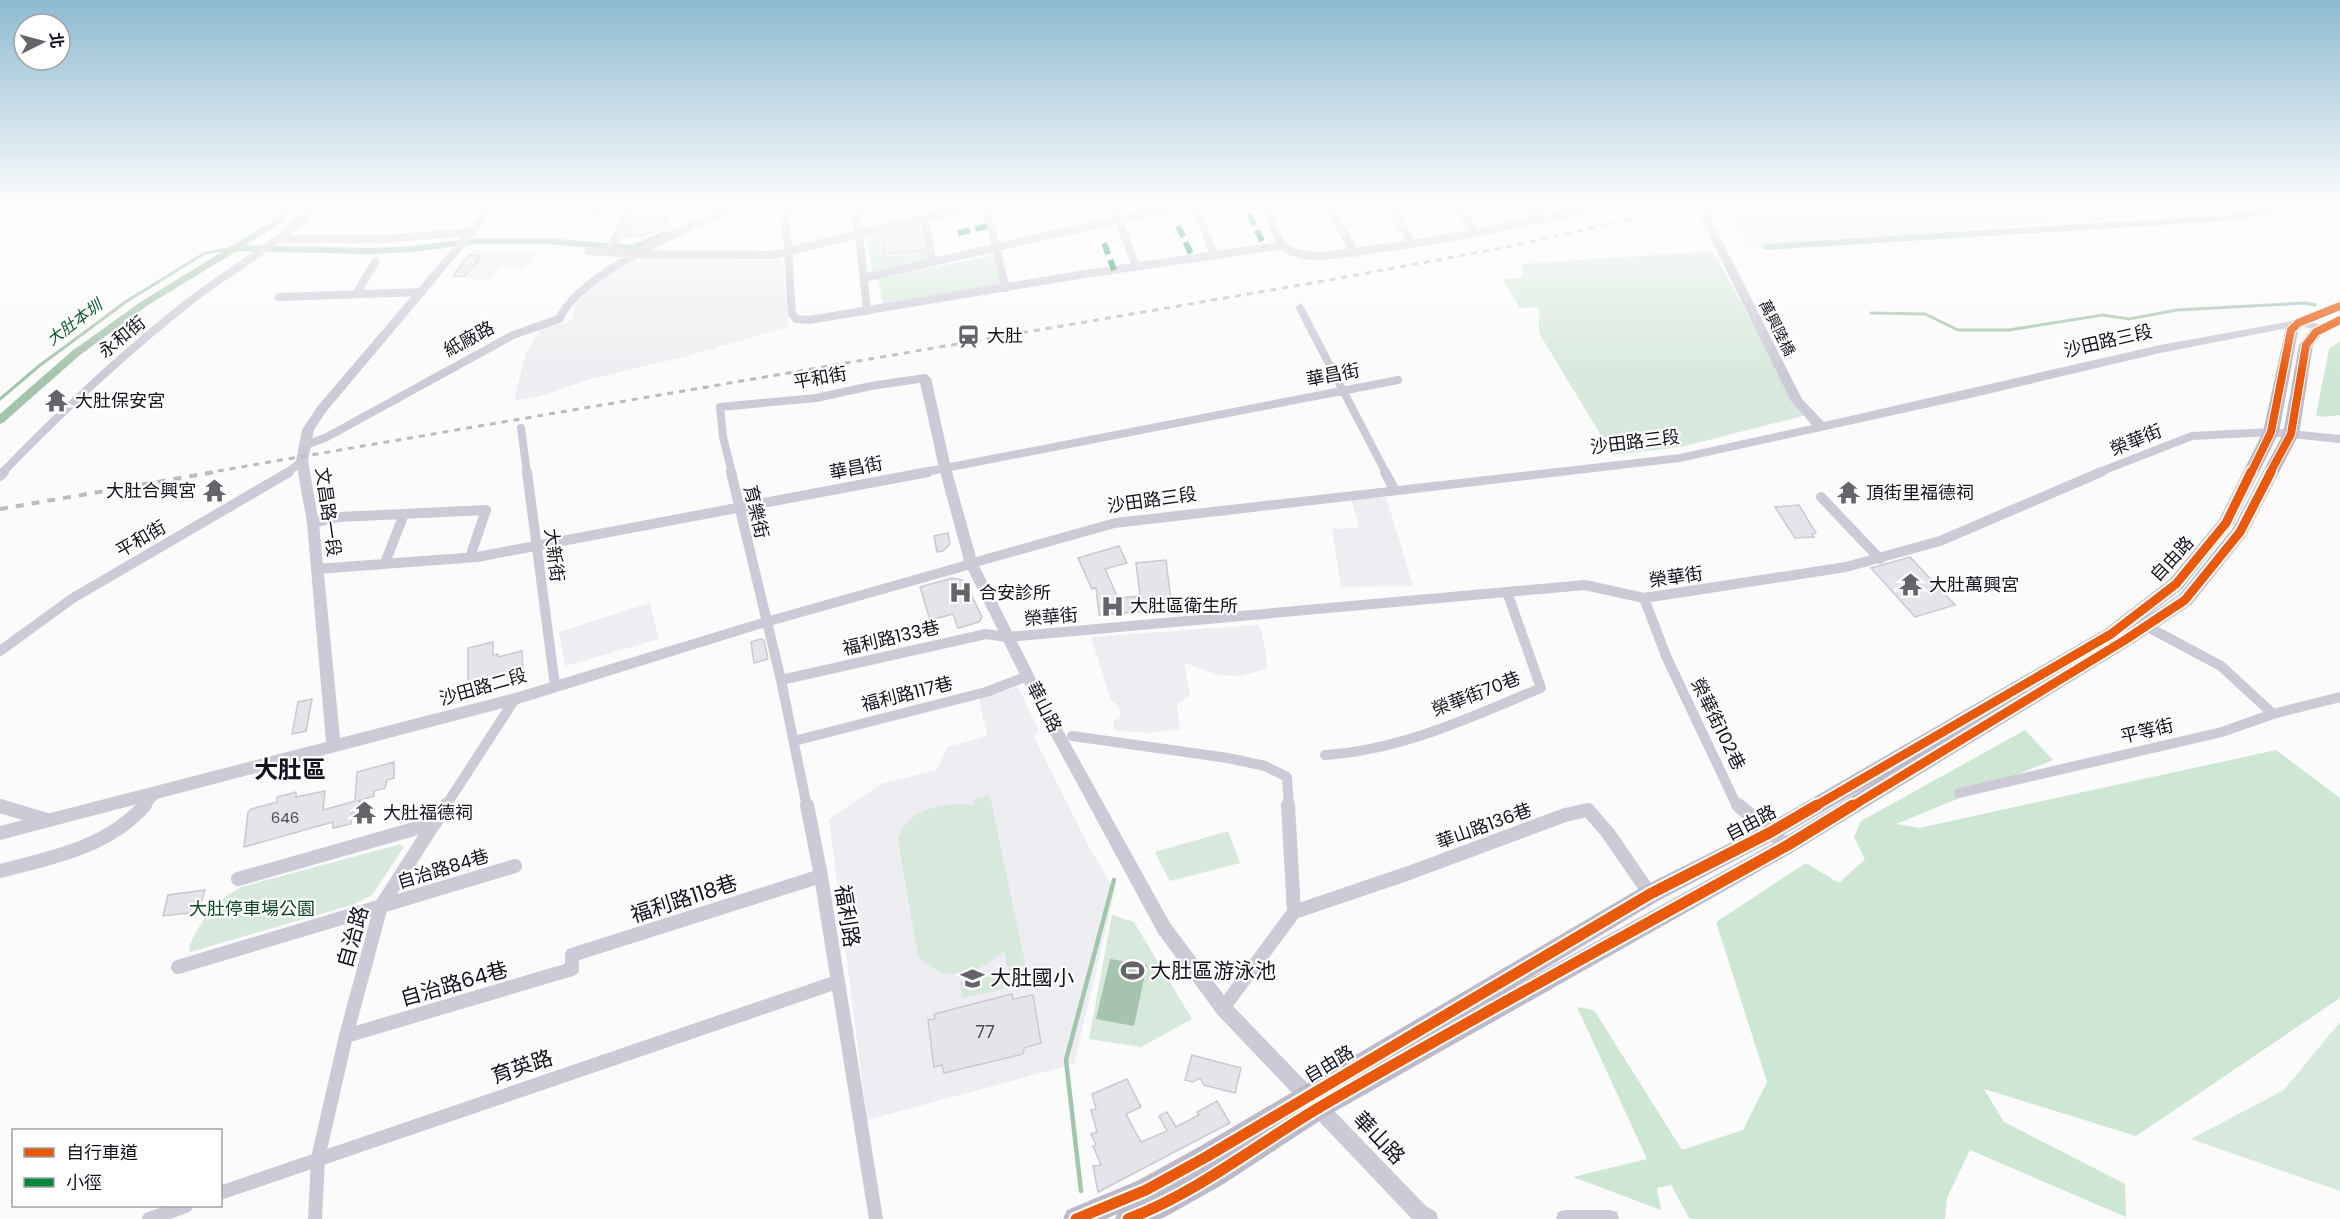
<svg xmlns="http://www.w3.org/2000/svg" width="2340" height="1219" font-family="Poppins,'Noto Sans TC',sans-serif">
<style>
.built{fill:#eeedf1}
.green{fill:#d7e9dc}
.forest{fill:#cde7d4}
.water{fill:#a5c4ad}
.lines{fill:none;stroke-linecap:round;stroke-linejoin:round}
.stream-far1{stroke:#a5c4ad;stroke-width:3}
.stream{stroke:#a5c4ad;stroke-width:4.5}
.canal{fill:#a5c4ad;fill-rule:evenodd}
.building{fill:#e5e4ea;stroke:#cbc9d0;stroke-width:1.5}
.minor-far2{stroke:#cccad6;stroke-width:8}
.minor-far1{stroke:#cccad6;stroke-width:10}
.minor{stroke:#cccad6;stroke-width:14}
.tertiary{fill:#cccad6;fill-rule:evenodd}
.primary{fill:#bdb9c9;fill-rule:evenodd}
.rail-far1{stroke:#bcbac2;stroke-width:3;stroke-dasharray:6 6;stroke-linecap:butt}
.rail{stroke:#bcbac2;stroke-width:4;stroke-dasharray:8 8;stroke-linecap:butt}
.quiet{stroke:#00873e;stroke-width:6;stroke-dasharray:12 6;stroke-linecap:butt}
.cycleway-far2-casing{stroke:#fff;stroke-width:10}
.cycleway-far1-casing{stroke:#fff;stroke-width:13}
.cycleway-casing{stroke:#fff;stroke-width:15}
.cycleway-far2{stroke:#e8590c;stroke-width:8}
.cycleway-far1{stroke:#e8590c;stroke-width:9}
.cycleway{stroke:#e8590c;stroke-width:11}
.labels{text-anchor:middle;stroke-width:4.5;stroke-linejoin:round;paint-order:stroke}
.far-street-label{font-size:15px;fill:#15121e;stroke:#fff}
.number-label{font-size:15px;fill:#4c4a54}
.far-water-label{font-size:16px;font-style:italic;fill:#0a562d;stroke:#fff}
.poi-label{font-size:18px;fill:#15121e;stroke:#fff;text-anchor:start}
.street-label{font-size:18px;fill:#15121e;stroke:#fff}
.park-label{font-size:18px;fill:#0f4525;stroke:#fff}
.near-number-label{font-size:18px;fill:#4c4a54}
.near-street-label{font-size:21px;fill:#15121e;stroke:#fff}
.near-poi-label{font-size:21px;fill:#15121e;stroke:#fff;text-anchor:start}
.district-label{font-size:24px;font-weight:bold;fill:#15121e;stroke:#fff}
</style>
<rect width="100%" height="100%" fill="#fbfbfb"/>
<path class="built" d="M1728 204H2295L2214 216 2204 213 1968 228 1969 234 1752 247 1738 227Z
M474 250 536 253 523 269 501 267 490 280 466 278 476 266 459 265Z
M644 258 783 261 788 327 687 356 587 380 538 397 516 400 515 395 526 353 541 328 567 323 574 317V305L594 285 628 263Z
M1386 497 1413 586 1341 587 1332 529 1359 528 1351 499Z
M650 603 659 639 565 666 559 632Z
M1258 625 1261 629 1267 660 1266 669 1241 676 1219 675 1184 663 1190 695 1177 705 1180 729 1150 733 1114 730 1113 722 1121 716 1118 705 1111 701 1091 637Z
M1018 687 1039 731 1034 737 1088 845 1115 891 1074 1064 867 1120 829 819 881 784 937 770 947 747 987 736 979 698Z"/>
<path class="green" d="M878 230 884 256 927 249 931 260 872 272 867 232Z
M1713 251 1803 416 1681 447 1613 455 1539 333V307L1520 308 1503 280 1523 277 1522 264Z
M995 255 1003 285 883 305 878 279Z
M990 796 1028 977 1011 982 1004 951C977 974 947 987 918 956L898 840C906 809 946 800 974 806L973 799Z
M1228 831 1240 863 1170 881 1155 852Z
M401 844 404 847 372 895 352 905 190 952 189 946C204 917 211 903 241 887Z
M1112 915 1134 922 1192 1019 1141 1047 1089 1039Z
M1002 972 1004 989 962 998 960 981Z
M2340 1022V1191L2191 1139 2284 1090Z"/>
<path class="forest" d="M2340 341V415L2321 417 2316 415 2329 349Z
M2025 730 2053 760 1896 824 1919 828 2276 750 2340 798V998L2136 1136 1984 1089 2004 1122 2125 1184 2126 1217 1970 1150 1947 1198 1945 1219H1693L1689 1218 1671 1185 1657 1188 1661 1210 1573 1177 1647 1159 1577 1007 1594 1010 1682 1150 1743 1130 1767 1082 1716 922 1806 863 1839 883 1865 859 1854 837 1861 821Z"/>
<path class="water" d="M1110 959 1147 965 1134 1026 1096 1019Z"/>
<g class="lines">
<path class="stream-far1" d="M1871 313 1925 314 1958 330H2009L2103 315 2129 319 2177 310 2306 303 2315 305
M0 399 39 366 127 301 205 253 236 248"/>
<path class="stream" d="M1081 1191 1066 1060 1114 880"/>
<path class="canal" d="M287 204H295L277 226 245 245 369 248 412 246 475 238H546L631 245 663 232 666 231 671 234 632 251 546 244H475L412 252 369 254 237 251 148 305 80 355 4 422 0 424V414L72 351 142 301 271 222Z
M2301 204H2319L2315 207 2226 221 1766 250 1761 247 1766 244 2226 215Z"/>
</g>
<path class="building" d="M637 208 670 209 668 213H671L665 226 661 229 643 236 623 237Z
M918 226 924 250 884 254 882 235Z
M469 255 480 256 476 260H479L464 277 453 276Z
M1799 505 1816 533 1812 534 1814 537 1795 538 1775 507Z
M948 533 950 544 943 551 937 552 934 536Z
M1119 546 1127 563 1105 569 1118 598 1140 596 1136 563 1166 560 1172 609 1099 615 1096 588 1092 589 1078 558Z
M1910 557 1955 605 1915 617 1871 568Z
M952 578 962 580 966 584 982 617 979 622 958 628 953 614 930 620 920 587Z
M760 639 764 640 768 659 754 663 751 642Z
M493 642V655L498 654V657L522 651 523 672 468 686V648Z
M312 699 306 731 292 734 298 702Z
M394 762V778L387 780 385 788 374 791V796L358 801 372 810 363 819 352 812 351 824 333 828V822L244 847 248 812 251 809 277 802V797L296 792V797L325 791 323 810 355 801 357 772Z
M205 890 198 912 163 916 168 895Z
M1012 994 1013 999 1033 995 1041 1043 1024 1048 1023 1054 944 1073 942 1065 934 1067 928 1020 935 1019 934 1014Z
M1192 1055 1241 1068 1235 1093 1204 1085 1200 1078 1193 1082 1185 1080Z
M1127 1079 1141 1107 1126 1114 1141 1142 1167 1131 1159 1116 1167 1112 1176 1127 1199 1115 1197 1112 1217 1101 1230 1123 1098 1192 1093 1166 1101 1165 1093 1146 1096 1145 1091 1134 1097 1132 1091 1110 1096 1109 1092 1094Z"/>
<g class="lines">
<path class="minor-far2" d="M785 204 792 314 796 319 809 320 1085 274 1284 245
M856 204 867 311
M985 204 1006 288
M1113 204 1136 267
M1265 204C1271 217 1277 245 1291 251 1313 261 1346 253 1368 250 1450 240 1530 221 1610 205L1608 204
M1327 204 1355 253
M1388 204 1412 243
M1456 204 1475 232
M1530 204 1540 219
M1194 205 1214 254
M594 212 599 204
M923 218 933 262
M278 239H382L473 232
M589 251 637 254 773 255 982 204
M609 252 632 204
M864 278 1119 219 1202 204
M356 294 375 262
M279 297 422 292
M1300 308 1386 473
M521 428 527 473
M306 445 327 437 513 335 559 319C581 271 690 228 737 204
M2 473C62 411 126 351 194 298 236 267 281 242 317 204
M287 473 302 461
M732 473 723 437 720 407 816 398 871 386 925 378
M920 473 1398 380
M2097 473 2192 436 2271 432 2340 439"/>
<path class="minor-far1" d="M527 472 555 686
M731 472 781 680 807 807
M1385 472 1394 489
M0 476 4 472
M1821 497 1880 559
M313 523 339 517 486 510 470 557
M385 563 404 514
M317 569 477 557 928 472
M1644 598 1666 656 1736 804 1739 807
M2146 626 2221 666 2273 714
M0 651 73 598 289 472
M781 680 986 634 1007 637 1585 585 1644 598 1846 567 1940 541 2101 472
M1072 736 1228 758 1265 766 1287 777 1289 807
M794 741 986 692 1028 676
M1325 755C1402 750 1471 717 1541 688L1507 592
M1959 793 2222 732 2273 714 2340 697
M0 806 3 807
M144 807 155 794
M445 807 515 699"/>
<path class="minor" d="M807 805 821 876 876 1219
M1738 805 1786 845
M0 806 47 820
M0 871C52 858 108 847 145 805
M238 879 435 823
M1294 912 1409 873 1565 815 1588 810 1608 833 1650 894
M178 967 515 866
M1223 1008 1294 912 1288 805
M346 1036 572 969V955L821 876
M220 1193 837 982
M149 1219 186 1206
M315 1219 318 1158 346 1036 381 906 446 805"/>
<path class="tertiary" d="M490 204H500L325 413 314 430 308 461 319 523 340 738 515 693 766 617 964 561 939 468 919 378 925 374 931 378 951 468 976 557 1115 518 1680 454 1812 425 1791 401 1705 227 1696 204H1706L1715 227 1802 399 1824 422 2160 345 2298 320 2325 325 2327 327 2321 330 2298 326 2160 353 1966 399 1680 462 1115 528 979 566 1050 707 1170 923 1229 1002 1426 1206 1436 1212 1438 1219H1412L1217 1014 1158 933 1040 715 968 570 766 627 515 705 0 840V826L326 742 307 523 296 461 302 430 317 407Z
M1565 1210H1610L1617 1212 1619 1219H1556L1558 1212Z"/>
<path class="primary" d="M2340 302V311L2303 326 2298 331 2279 432 2234 523 2182 589 2147 616 2179 595 2233 528 2283 434 2299 345 2311 329 2340 315V325L2321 335 2313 345 2299 434 2246 536 2191 605 2131 645 1795 851 1327 1116 1222 1185 1165 1217 1160 1219H1115L1117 1214 1106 1219H1063L1067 1210 1137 1181 1197 1148 1642 887 1764 826 2105 629 2170 579 2219 520 2263 432 2286 327 2293 320ZM1883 777 1781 839 1516 986 1658 901 1778 838Z"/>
<path class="rail-far1" d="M206 473 1318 282 1502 248 1702 204"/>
<path class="rail" d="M0 509 215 472"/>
<path class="quiet" d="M1249 214 1265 247
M1178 226 1193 258
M958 233 991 225
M1104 243 1114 270"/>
<defs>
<path id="cycleway-far2" d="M2251 473 2271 432 2291 330 2298 323 2340 306
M2270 473 2291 434 2306 345 2316 332 2340 320"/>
<path id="cycleway-far1" d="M1814 807 2111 634 2176 584 2226 523 2251 472
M1851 807 2125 640 2185 600 2240 532 2271 472"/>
<path id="cycleway" d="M1076 1219 1146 1190 1206 1157 1650 894 1771 832 1817 805
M1128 1219C1198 1192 1256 1145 1320 1107 1474 1017 1632 932 1788 845L1853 805"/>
</defs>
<use href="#cycleway-far2" class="cycleway-far2-casing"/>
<use href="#cycleway-far1" class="cycleway-far1-casing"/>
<use href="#cycleway" class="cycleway-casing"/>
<use href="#cycleway-far2" class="cycleway-far2"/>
<use href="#cycleway-far1" class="cycleway-far1"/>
<use href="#cycleway" class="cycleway"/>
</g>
<linearGradient id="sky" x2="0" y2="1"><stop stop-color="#8dbad0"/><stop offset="0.55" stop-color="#fdfdfd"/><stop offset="1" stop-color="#fdfdfd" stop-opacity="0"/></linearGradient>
<rect width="2340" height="374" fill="url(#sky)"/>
<defs>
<symbol id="station-bare" viewBox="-9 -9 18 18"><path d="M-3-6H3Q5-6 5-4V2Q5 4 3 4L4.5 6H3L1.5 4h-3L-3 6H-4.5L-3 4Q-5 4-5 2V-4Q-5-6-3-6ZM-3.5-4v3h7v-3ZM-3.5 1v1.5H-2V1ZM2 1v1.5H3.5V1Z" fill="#66646b" stroke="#fff" stroke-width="2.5" paint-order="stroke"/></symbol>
<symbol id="temple-bare" viewBox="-9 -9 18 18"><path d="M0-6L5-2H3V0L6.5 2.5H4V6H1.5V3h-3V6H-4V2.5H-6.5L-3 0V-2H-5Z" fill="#66646b" stroke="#fff" stroke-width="2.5" paint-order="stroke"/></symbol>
<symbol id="hospital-bare" viewBox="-9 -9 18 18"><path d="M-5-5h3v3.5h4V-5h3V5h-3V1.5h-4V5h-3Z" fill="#66646b" stroke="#fff" stroke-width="2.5" paint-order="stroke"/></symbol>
<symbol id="stadium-bare" viewBox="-9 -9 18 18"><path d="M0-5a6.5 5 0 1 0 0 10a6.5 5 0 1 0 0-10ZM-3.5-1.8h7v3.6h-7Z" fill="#66646b" stroke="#fff" stroke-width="2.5" paint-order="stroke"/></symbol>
<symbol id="school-bare" viewBox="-9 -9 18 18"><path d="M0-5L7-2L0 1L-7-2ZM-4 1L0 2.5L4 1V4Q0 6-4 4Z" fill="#66646b" stroke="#fff" stroke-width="2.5" paint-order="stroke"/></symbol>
</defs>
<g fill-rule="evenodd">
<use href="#station-bare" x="952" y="320" width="33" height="33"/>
<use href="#temple-bare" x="40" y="384" width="33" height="33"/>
<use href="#temple-bare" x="198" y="474" width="33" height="33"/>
<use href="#temple-bare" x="1832" y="476" width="33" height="33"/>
<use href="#temple-bare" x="1894" y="568" width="33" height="33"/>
<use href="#hospital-bare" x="944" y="576" width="33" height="33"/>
<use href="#hospital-bare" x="1096" y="590" width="33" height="33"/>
<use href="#temple-bare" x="348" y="796" width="33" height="33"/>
<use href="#stadium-bare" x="1116" y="954" width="33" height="33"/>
<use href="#school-bare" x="956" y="962" width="33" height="33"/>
</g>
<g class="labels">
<g class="far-street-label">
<text transform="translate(1777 328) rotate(63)" y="5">萬興陸橋</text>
</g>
<g class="number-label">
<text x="285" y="823">646</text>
</g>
<g class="far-water-label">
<text transform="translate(74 322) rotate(-37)" y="6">大肚本圳</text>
</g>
<g class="poi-label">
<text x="987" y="342">大肚</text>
<text x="75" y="407">大肚保安宮</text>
<text x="196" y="497" text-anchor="end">大肚合興宮</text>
<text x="1866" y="499">頂街里福德祠</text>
<text x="1929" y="591">大肚萬興宮</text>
<text x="979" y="599">合安診所</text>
<text x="1130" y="612">大肚區衛生所</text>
<text x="383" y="819">大肚福德祠</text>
</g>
<g class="street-label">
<text transform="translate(122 337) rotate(-39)" y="6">永和街</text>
<text transform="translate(469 339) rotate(-28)" y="6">紙廠路</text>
<text transform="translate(2108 341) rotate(-13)" y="6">沙田路三段</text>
<text transform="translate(1333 375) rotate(-11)" y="6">華昌街</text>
<text transform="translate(820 378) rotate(-10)" y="6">平和街</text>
<text transform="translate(2136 440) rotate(-22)" y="6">榮華街</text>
<text transform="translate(1635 442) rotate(-7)" y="6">沙田路三段</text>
<text transform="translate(856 468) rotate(-11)" y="6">華昌街</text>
<text transform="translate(1152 500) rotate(-8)" y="6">沙田路三段</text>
<text transform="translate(328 512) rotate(82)" y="6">文昌路一段</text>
<text transform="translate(756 512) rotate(77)" y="6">育樂街</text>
<text transform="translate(141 539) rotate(-30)" y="6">平和街</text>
<text transform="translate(554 555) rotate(83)" y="6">大新街</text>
<text transform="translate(2172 559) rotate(-47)" y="6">自由路</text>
<text transform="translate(1676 577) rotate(-8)" y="6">榮華街</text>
<text transform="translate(1051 617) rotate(-5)" y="6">榮華街</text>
<text transform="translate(891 638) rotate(-13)" y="6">福利路133巷</text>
<text transform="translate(483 687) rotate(-16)" y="6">沙田路二段</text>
<text transform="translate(907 694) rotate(-14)" y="6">福利路117巷</text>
<text transform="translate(1476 694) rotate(-21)" y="6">榮華街70巷</text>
<text transform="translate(1044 707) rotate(63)" y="6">華山路</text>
<text transform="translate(1718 724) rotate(64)" y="6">榮華街102巷</text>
<text transform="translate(2147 731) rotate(-13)" y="6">平等街</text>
<text transform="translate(1751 823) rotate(-28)" y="6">自由路</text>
<text transform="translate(1484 826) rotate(-20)" y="6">華山路136巷</text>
<text transform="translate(443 869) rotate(-17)" y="6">自治路84巷</text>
<text transform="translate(1329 1064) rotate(-31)" y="6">自由路</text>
</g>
<g class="park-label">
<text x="252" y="915">大肚停車場公園</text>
</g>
<g class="near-number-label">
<text x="985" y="1038">77</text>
</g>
<g class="near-street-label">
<text transform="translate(684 899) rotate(-18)" y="7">福利路118巷</text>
<text transform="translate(847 916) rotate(81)" y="7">福利路</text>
<text transform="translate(353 937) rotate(-74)" y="7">自治路</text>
<text transform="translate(454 984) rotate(-16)" y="7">自治路64巷</text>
<text transform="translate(522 1067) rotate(-19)" y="7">育英路</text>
<text transform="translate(1379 1138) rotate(46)" y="7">華山路</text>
</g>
<g class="near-poi-label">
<text x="1150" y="978">大肚區游泳池</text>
<text x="990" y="985">大肚國小</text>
</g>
<g class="district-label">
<text x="290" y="778">大肚區</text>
</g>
</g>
<rect x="12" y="1129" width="210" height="78" fill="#ffffff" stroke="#a1a0a5" stroke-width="1.5"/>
<rect x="24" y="1148" width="30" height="9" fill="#e8590c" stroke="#a1a0a5" stroke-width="1.5"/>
<text x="66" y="1159" font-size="18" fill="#15121e">自行車道</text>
<rect x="24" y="1178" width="30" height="9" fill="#00873e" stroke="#a1a0a5" stroke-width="1.5"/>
<text x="66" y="1189" font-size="18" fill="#15121e">小徑</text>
<g transform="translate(42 42) rotate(84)"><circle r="28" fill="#ffffff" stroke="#a1a0a5" stroke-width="1.5"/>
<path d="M0-4.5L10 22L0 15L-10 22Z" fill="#66646b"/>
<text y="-9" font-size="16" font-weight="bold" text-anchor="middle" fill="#15121e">北</text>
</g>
</svg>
